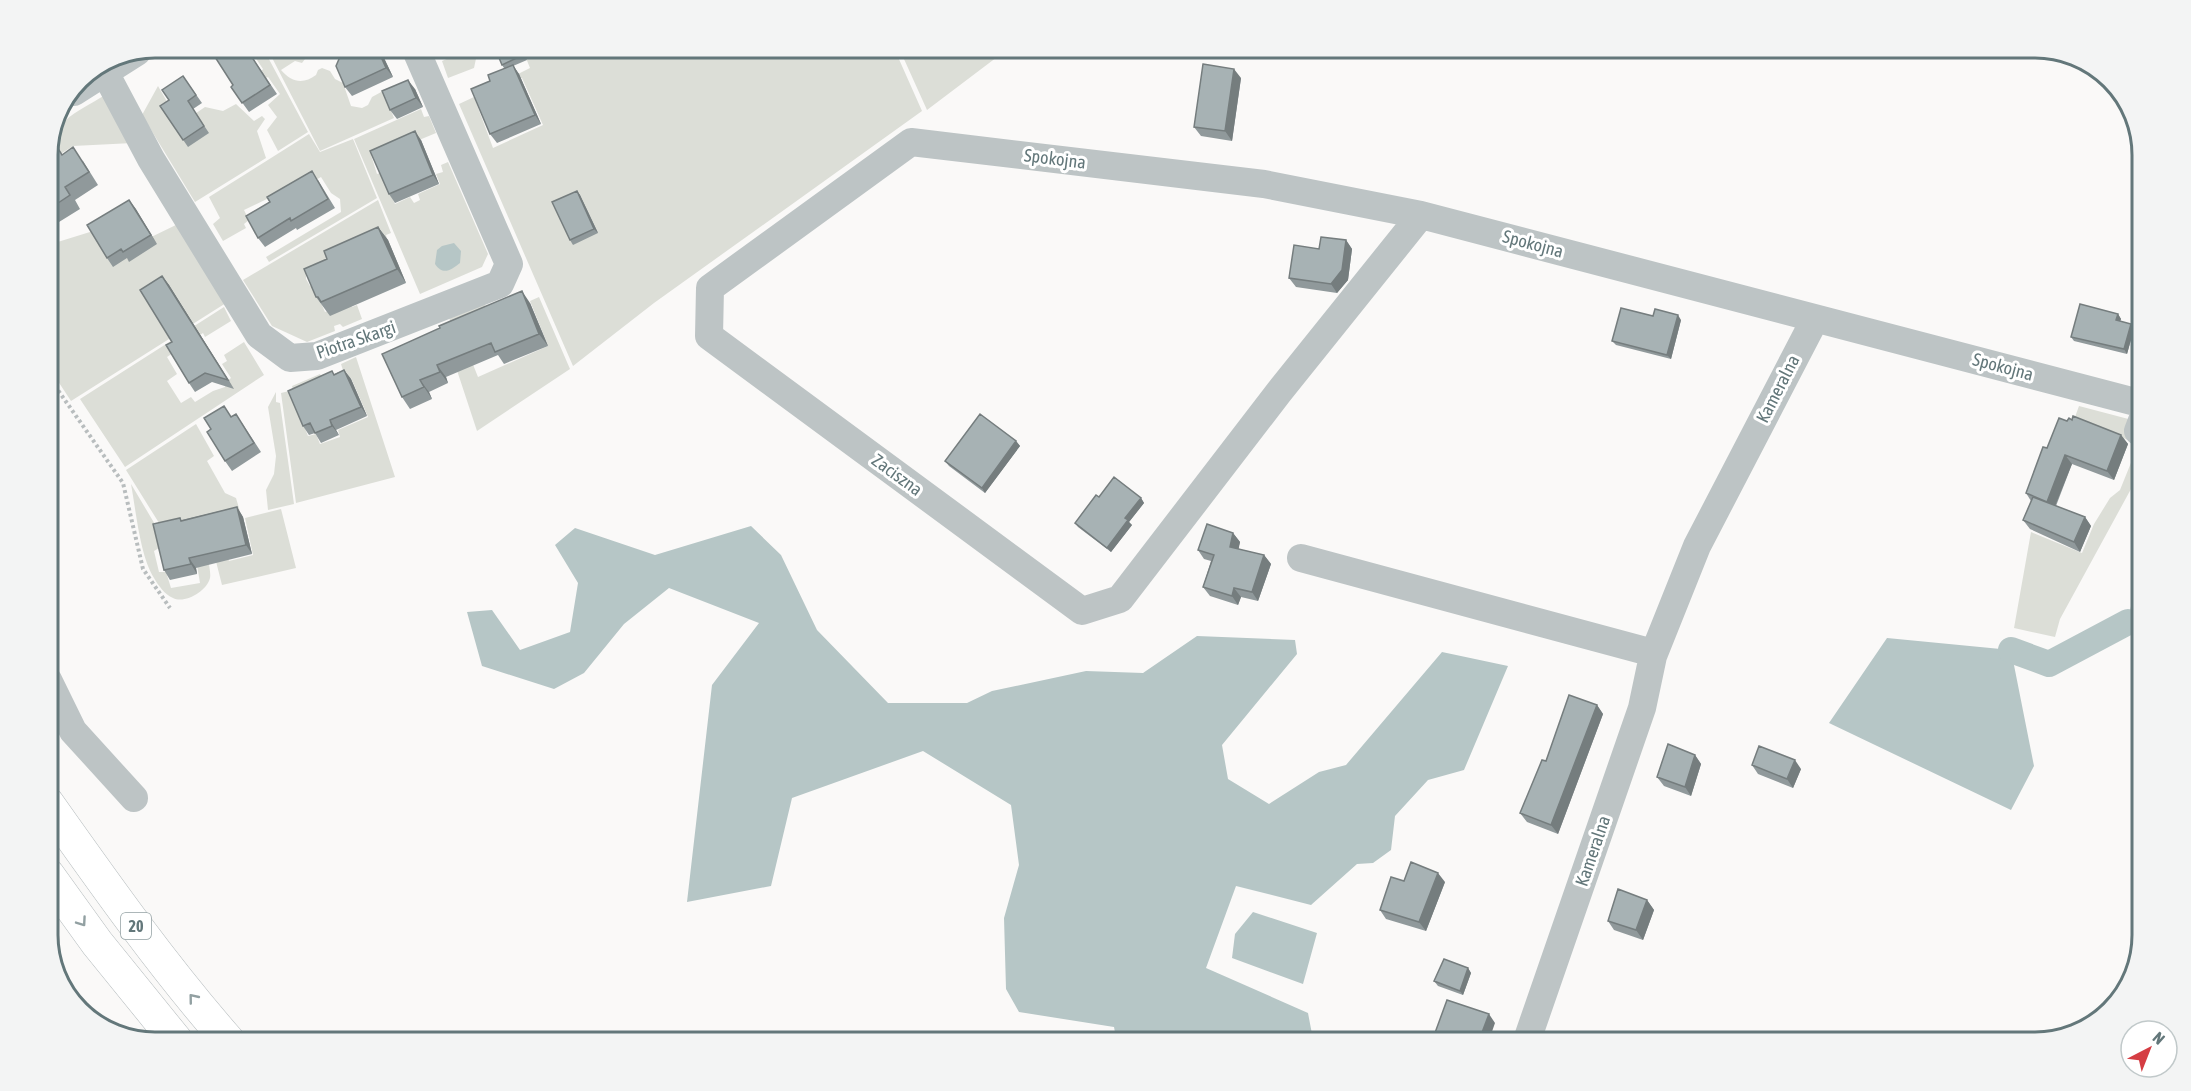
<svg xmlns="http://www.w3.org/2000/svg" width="2191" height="1091" font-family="'Asap Condensed',sans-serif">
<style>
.green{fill:#dcded7}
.water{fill:#b6c6c6}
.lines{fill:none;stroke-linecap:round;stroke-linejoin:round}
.canal{stroke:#b6c6c6;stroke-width:26}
.major-casing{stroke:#b3babc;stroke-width:34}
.path{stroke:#b8bdbe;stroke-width:4;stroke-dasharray:3 3;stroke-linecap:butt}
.minor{stroke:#bdc4c5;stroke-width:28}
.major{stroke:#fff;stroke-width:33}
.wall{fill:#90999b}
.shaded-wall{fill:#757d7e}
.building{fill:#a7b2b4;stroke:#757d7e;stroke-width:1.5}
.oneway{stroke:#92a0a2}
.labels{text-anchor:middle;stroke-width:6;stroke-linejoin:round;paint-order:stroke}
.shield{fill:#fff;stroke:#92a0a2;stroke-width:1.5}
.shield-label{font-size:16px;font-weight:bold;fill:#63777a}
.street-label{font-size:18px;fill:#63777a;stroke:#fff}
.rim{fill:none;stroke:#63777a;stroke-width:3}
</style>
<rect width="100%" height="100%" fill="#faf9f8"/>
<path class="green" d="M249 48H263L308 132 278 151 267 130 277 117 268 105 280 94 268 77 262 80 260 73 263 69Z
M267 48H334L335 53 329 59 319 58 317 53 308 55 302 63 295 61 281 70C292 83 304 84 316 75L318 70 322 68 330 71 335 79 343 83 351 106 362 108 368 105 372 97 383 91 394 118 320 151Z
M472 48H492L477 54 474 68 448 78 442 61Z
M522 48H894L922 111 654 303 573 366 459 104 474 97 493 148 543 125 522 78 512 82 507 71 514 67 518 74 530 68Z
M899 48H1009L927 110Z
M158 86 180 124 205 107 223 111 236 104 254 121 262 116 265 119 257 131 266 158 195 202 142 115Z
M105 95 133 143 73 146 48 162C48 122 76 113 105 95Z
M421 109 424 117 429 116 436 133 400 148 399 146 371 155 377 174 380 173 395 204 410 197 414 203 420 200 418 194 440 184 436 174 443 172 441 165 448 162 488 254 482 267 420 294 354 139Z
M309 134 320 152 353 139 377 198 269 262 266 257 341 212 340 199 331 193 321 177 274 204 269 198 244 210 249 220 244 224 246 228 223 241 213 224 220 218 209 197Z
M378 200 391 233 386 235 387 239 312 265 306 272V279L310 286 314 287 325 312 349 302 352 307 357 305 362 319 343 327 340 324 334 326 335 331 307 342 272 326 243 280Z
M119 223 141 242 180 223 226 303 71 401 48 366V245Z
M539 297 570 369 477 431 442 325 450 321 449 317 484 302 489 318 462 337 478 377 548 346 530 301Z
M224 307 231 321 205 337 203 333 167 357 177 374 167 381 181 403 191 397 195 402 213 391 225 387 226 382 231 378 222 364 227 361 224 355 244 342 264 375 125 467 80 399Z
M356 357 395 477 296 503 281 393 293 390 292 386 320 374 325 384 299 413 308 436 316 434 320 444 340 437 338 430 368 417 351 378 346 380 341 364Z
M276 392V402L280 403 294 504 268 510 266 490 274 474 276 456 268 407Z
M2079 406 2136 421 2130 441 2075 417Z
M196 424 214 456 207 461 225 493 236 498 241 515 159 523 126 470Z
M2143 433V467L2060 619 2055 637 2014 628 2031 532 2082 553 2094 524 2110 498 2120 490Z
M131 484 156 526 159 548 154 551 159 572H166L171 588 200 583 197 565 200 529C202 541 212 568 210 578 207 591 185 604 173 598 165 595 158 585 154 578 140 556 136 511 131 484Z
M281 509 296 568 222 585 208 530 219 525 229 561 253 555 245 518Z"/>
<path class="water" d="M454 243 461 251 460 263C451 270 443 276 435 264L437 250 442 246Z
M751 526 781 555 817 630 888 703H967L992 691 1086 671 1143 673 1197 636 1295 640 1297 654 1222 745 1228 779 1269 804 1319 772 1346 765 1442 652 1508 666 1464 770 1428 780 1395 816 1391 850 1373 863 1357 864 1311 905 1236 886 1206 968 1308 1013 1312 1034 1309 1043H1117L1114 1027 1019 1012 1006 989 1004 918 1019 865 1011 805 923 751 792 798 771 886 687 902 712 685 759 623 669 588 624 624 584 673 554 689 482 666 467 612 492 610 520 650 570 632 578 583 555 545 575 528 655 555Z
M2143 577V632L2128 622 2135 585Z
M1887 638 2011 650 2034 766 2011 810 1829 723Z
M1253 912 1317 933 1303 984 1232 958 1235 934Z"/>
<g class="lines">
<path class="canal" d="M2011 650 2049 664 2128 622"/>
<defs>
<path id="major" d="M48 804C106 886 164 968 230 1043
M48 875 97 943 178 1043"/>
</defs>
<use href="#major" class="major-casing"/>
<path class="path" d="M161 56 173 48
M48 376 123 483 143 569 170 608"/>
<path class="minor" d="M101 65 151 159 259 335 290 358 317 356 500 284 509 264 415 48
M74 92 137 52
M1421 215 1279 392 1120 599 1082 611 709 336 710 288 911 142 1264 184 1421 215 2143 404
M2138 431 2143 418
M1301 558 1642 650 1653 656
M48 680 73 731 134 798
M1526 1043 1642 708 1653 656 1697 546 1815 319"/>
<use href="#major" class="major"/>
</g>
<path class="wall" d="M246 48 277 94 249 112 231 87 233 85Z
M377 48 384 58 393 77 352 96 345 87 342 52Z
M522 48 527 60 513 66 519 74 541 124 497 143 490 134V81L504 68 502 65Z
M183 76 202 103 193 109 209 133 188 147 160 106 169 100Z
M1241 78 1232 141 1201 136 1194 127Z
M415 89 423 107 397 119 390 110Z
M421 140 439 184 395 203 389 194Z
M62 155 83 161 98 185 75 200 80 209 59 222 48 207Z
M318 180 335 208 297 230 296 228 265 247 258 238Z
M577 191 580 195 598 233 573 245 570 240Z
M129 200 157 244 129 262 127 258 113 267 107 258Z
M378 227 388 240 406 283 330 316 316 297 327 259Z
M1346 240 1352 249 1348 280 1337 293 1296 287 1289 278 1319 249Z
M162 276 169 285 234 389 212 382 195 392 189 383 172 342Z
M530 303 548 346 504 364 498 355 446 377 448 383 429 392 432 399 410 409 402 397 382 354Z
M2118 314 2121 319 2120 321 2134 329 2127 354 2074 341 2071 337Z
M1681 320 1671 359 1616 345 1612 341Z
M344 370 351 379 367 416 336 430 339 435 321 443 315 433 309 435 303 426 334 374Z
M232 417 242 423 261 452 232 471 225 461Z
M2067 421 2121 435 2128 444 2114 480 2072 464 2056 506 2085 517 2091 526 2080 552 2030 529 2023 520 2031 501 2026 493 2047 448Z
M1016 441 1020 446 985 493 949 466 945 461Z
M1099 497 1141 498 1144 503 1129 522 1132 525 1111 552 1078 527 1075 523Z
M237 507 243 517 252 554 196 568 197 574 170 580 164 570 182 520Z
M1233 533 1240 542 1238 549 1264 555 1271 564 1258 601 1241 597 1238 605 1210 596 1203 587 1211 561 1204 559 1198 550Z
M1597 705 1603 714 1558 834 1527 822 1520 813 1546 761Z
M1695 755 1701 764 1691 796 1664 786 1657 777Z
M1752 765 1801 769 1793 788 1758 774Z
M1445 882 1426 931 1386 919 1380 910Z
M1647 900 1654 910 1643 940 1614 930 1608 921Z
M1468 968 1471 973 1463 995 1438 986 1434 981Z"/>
<path class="shaded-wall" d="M377 48 384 58 393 77 386 68Z
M513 65 519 74 541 124 535 115Z
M1234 69 1241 78 1232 141 1225 131Z
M408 80 415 89 423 107 416 98Z
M415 131 421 140 439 184 433 175Z
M577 191 580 195 598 233 594 229Z
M129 200 136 209 157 244 151 235Z
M378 227 388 240 406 283 397 269Z
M1346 240 1352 249 1348 280 1337 293 1331 284Z
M162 276 169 285 234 389 228 380Z
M522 291 530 303 548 346 539 334Z
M2118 314 2121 319 2119 324 2116 320Z
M1678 315 1681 320 1671 359 1667 355Z
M2131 324 2134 329 2127 354 2124 349Z
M437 365 446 377 448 383 440 372Z
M344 370 351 379 367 416 361 407Z
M420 380 429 392 432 399 424 387Z
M330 420 339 435 332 426Z
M2121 435 2128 444 2114 480 2107 471Z
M1016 441 1020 446 985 493 982 488Z
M2065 455 2072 464 2053 511 2047 502Z
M1141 498 1144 503 1129 522 1132 525 1111 552 1107 548 1125 518Z
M237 507 243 517 252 554 246 545Z
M2085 517 2091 526 2080 552 2074 542Z
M1233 533 1240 542 1237 557 1230 547Z
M1264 555 1271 564 1258 601 1252 592Z
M189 558 196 568 197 574 191 564Z
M1234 588 1241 597 1238 605 1232 596Z
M1597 705 1603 714 1558 834 1551 825Z
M1695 755 1701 764 1691 796 1685 787Z
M1795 760 1801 769 1793 788 1787 779Z
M1438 873 1445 882 1426 931 1419 922Z
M1647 900 1654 910 1643 940 1636 930Z
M1468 968 1471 973 1463 995 1460 991Z
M1489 1014 1495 1023 1488 1043H1478Z"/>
<path class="building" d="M229 48H246L270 85 242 103 231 87 233 85 215 57Z
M340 48H377L386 68 345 87 336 66 342 52Z
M495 48H520L523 55 502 65Z
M1203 64 1234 69 1225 131 1194 127Z
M513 65 535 115 490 134 471 89 490 81 488 75Z
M183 76 196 95 188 101 204 126 183 140 160 106 169 100 162 90Z
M408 80 416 98 390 110 382 91Z
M415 131 433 175 389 194 370 151Z
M73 147 89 172 65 187 70 195 49 209 48 207V157L59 150 62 155Z
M312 171 328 199 291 221 290 218 258 238 246 216 270 202 267 197Z
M577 191 594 229 570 240 552 202Z
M129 200 151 235 123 252 121 249 107 258 87 225Z
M378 227 397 269 321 302 318 297H316L304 269 327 259 324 251Z
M1321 237 1346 240 1342 270 1331 284 1289 278 1294 245 1319 249Z
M162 276 228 380 205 373 189 383 166 345 172 342 140 290Z
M522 291 539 334 495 352 491 343 437 365 440 372 420 380 424 387 402 397 382 354 440 328 439 326Z
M2080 304 2118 314 2116 320 2131 324 2124 349 2071 337Z
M1621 308 1653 316 1655 309 1678 315 1667 355 1612 341Z
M344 370 361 407 330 420 332 426 315 433 310 423 303 426 288 391 332 371 334 375Z
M224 406 231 417 236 414 254 443 225 461 207 432 211 429 204 418Z
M980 414 1016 441 982 488 945 461Z
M2073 416 2121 435 2107 471 2065 455 2047 502 2026 493 2043 447 2047 448 2059 418 2067 421 2069 418 2072 420Z
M1114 477 1141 498 1125 518 1128 520 1107 548 1075 523 1096 495 1099 497Z
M2033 497 2085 517 2074 542 2023 520Z
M237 507 246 545 189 558 191 564 164 570 153 524 180 518 181 521Z
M1207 524 1233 533 1230 547 1264 555 1252 592 1234 588 1232 596 1203 587 1214 555 1198 550Z
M1569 695 1597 705 1551 825 1520 813 1542 760 1546 761Z
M1668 744 1695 755 1685 787 1657 777Z
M1759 746 1795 760 1787 779 1752 765Z
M1411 862 1438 873 1419 922 1380 910 1391 877 1404 881Z
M1618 889 1647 900 1636 930 1608 921Z
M1444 959 1468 968 1460 991 1434 981Z
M1447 1000 1489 1014 1478 1043H1438L1432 1041Z"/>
<defs><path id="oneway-chevron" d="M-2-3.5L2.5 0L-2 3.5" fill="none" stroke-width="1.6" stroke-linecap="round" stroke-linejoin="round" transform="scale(1.5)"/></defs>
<g class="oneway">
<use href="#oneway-chevron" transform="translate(82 922) rotate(55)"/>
<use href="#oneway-chevron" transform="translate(193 998) rotate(-129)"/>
</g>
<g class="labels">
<rect class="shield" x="121" y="913" width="30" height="26" rx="4.5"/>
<g class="shield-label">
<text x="136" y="932">20</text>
</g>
<g class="street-label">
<text transform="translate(1055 159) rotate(7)" y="6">Spokojna</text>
<text transform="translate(1533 244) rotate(15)" y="6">Spokojna</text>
<text transform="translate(356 340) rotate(-19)" y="6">Piotra Skargi</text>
<text transform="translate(2003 367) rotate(15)" y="6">Spokojna</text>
<text transform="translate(1778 389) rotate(-63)" y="6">Kameralna</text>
<text transform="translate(897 475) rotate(36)" y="6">Zaciszna</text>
<text transform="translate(1593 851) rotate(-71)" y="6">Kameralna</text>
</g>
</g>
<path d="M0 0H2191V1091H0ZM155 58H2035A97 97 0 0 1 2132 155V935A97 97 0 0 1 2035 1032H155A97 97 0 0 1 58 935V155A97 97 0 0 1 155 58Z" fill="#f3f4f4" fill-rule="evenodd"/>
<path class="rim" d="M155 58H2035A97 97 0 0 1 2132 155V935A97 97 0 0 1 2035 1032H155A97 97 0 0 1 58 935V155A97 97 0 0 1 155 58Z"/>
<g transform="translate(2149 1049) rotate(42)"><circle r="28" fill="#ffffff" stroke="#c1c9ca" stroke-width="1.5"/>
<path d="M0-4.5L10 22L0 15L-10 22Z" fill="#d53d43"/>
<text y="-9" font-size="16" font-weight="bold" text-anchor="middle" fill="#63777a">N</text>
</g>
</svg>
